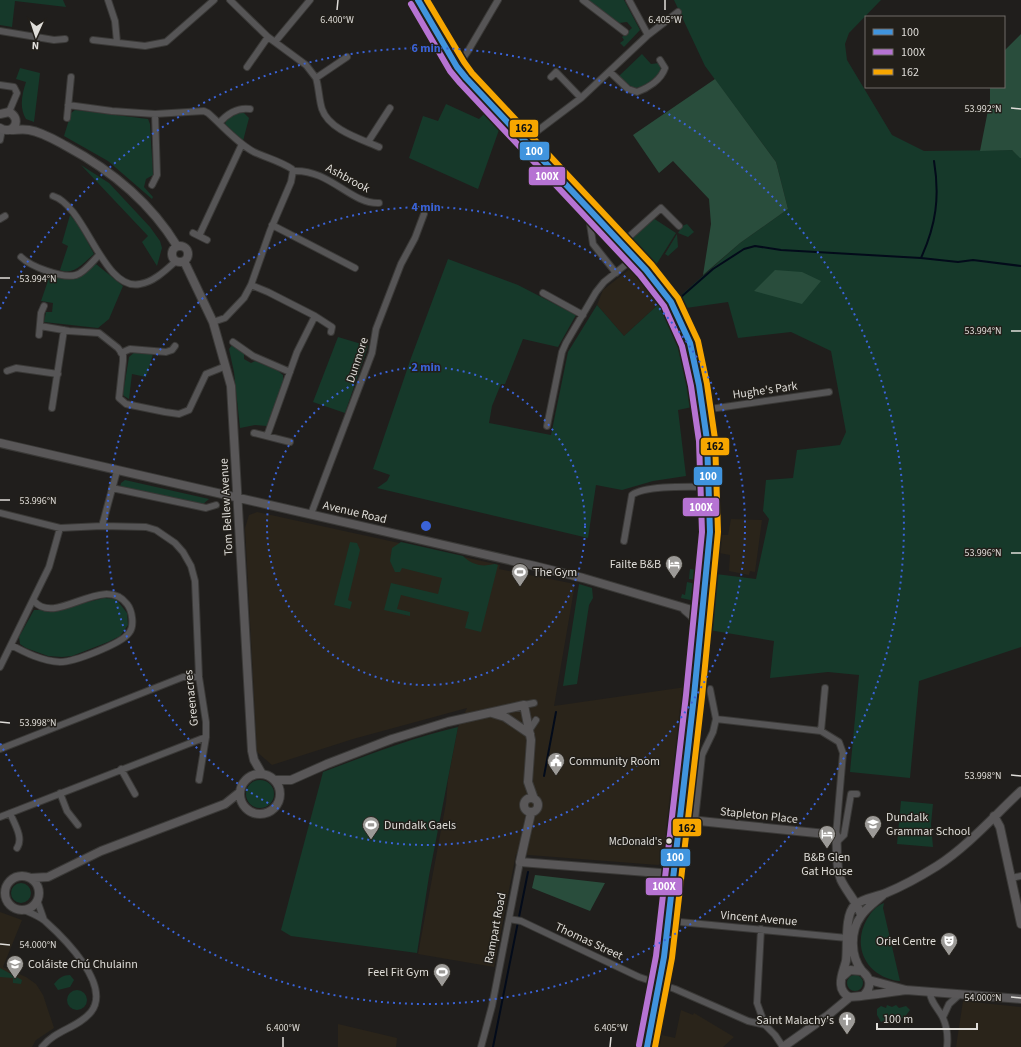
<svg xmlns="http://www.w3.org/2000/svg" width="1021" height="1047" font-family="'Source Sans 3',sans-serif">
<style>
.built{fill:#2a241a}
.green{fill:#16392a}
.forest{fill:#294d3c}
.lines{fill:none;stroke-linecap:round;stroke-linejoin:round}
.stream{stroke:#030b1a;stroke-width:2}
.street-casing{stroke:#3a3937;stroke-width:8}
.secondary-casing{stroke:#3a3937;stroke-width:10}
.street{stroke:#565556;stroke-width:6}
.secondary{stroke:#595758;stroke-width:8}
.bus-1-casing{stroke:#221f1a;stroke-width:9}
.bus-2-casing{stroke:#221f1a;stroke-width:9}
.bus-3-casing{stroke:#221f1a;stroke-width:9}
.bus-1{stroke:#4094de;stroke-width:6}
.bus-2{stroke:#b673d3;stroke-width:6}
.bus-3{stroke:#f7a600;stroke-width:6}
.ticks{fill:none;stroke:#dfddd9;stroke-width:1.5}
.ring{fill:none;stroke:#3a63d8;stroke-width:2;stroke-dasharray:2 4}
.bus-dot{fill:#dfddd9;stroke:#221f1a;stroke-width:1.5}
.labels{text-anchor:middle;stroke-width:3;stroke-linejoin:round;paint-order:stroke}
.bus-label{font-size:11px;fill:#dfddd9;stroke:#221f1a;text-anchor:end}
.street-label{font-size:12px;fill:#dfddd9;stroke:#221f1a}
.poi-label{font-size:12px;fill:#dfddd9;stroke:#221f1a;text-anchor:start}
.ticks-label{font-size:10px;text-anchor:middle;fill:#dfddd9;stroke:#221f1a;stroke-width:3;stroke-linejoin:round;paint-order:stroke}
.centre{fill:#3a63d8;stroke:#221f1a;stroke-width:2}
.ring-label{font-size:12px;text-anchor:middle;font-weight:bold;fill:#3a63d8;stroke:#221f1a;stroke-width:3;stroke-linejoin:round;paint-order:stroke}
.line-badge{stroke:#221f1a;stroke-width:1.5}
.badge-label{font-size:11px;text-anchor:middle;font-weight:bold;fill:#fff}
.pale-badge-label{font-size:11px;text-anchor:middle;font-weight:bold;fill:#111}
</style>
<rect width="100%" height="100%" fill="#201e1c"/>
<path class="built" d="M631 268 662 301 624 336 597 305 603 290Z
M257 512 500 565 499 569 575 584 554 706 686 687 665 862 658 865 516 854 494 967 418 954 446 803 448 779 458 727 467 708 353 739 272 765 257 752 245 528 249 515Z
M731 519 762 520 755 572 750 571 749 575 729 571 730 555 719 553 720 535H728Z
M0 912 22 920 3 967 26 977 36 984 43 995 54 1028 36 1040 32 1047H0Z
M963 1001 1021 1007V1047H956Z
M681 1010 693 1015 694 1013 734 1037 723 1047H654L657 1034 675 1038Z
M338 1024 397 1038 396 1047H338Z"/>
<path class="green" d="M0 0H63L66 7 15 1 12 27 0 25Z
M587 0H624L640 30 624 47 620 43 624 40 622 37 632 28 627 22 619 23Z
M674 0H881L849 33 845 44 847 60 892 135 924 151 1012 150 1021 158V647L919 681 910 778 850 772 859 675 828 672 770 678 774 641 709 630 716 574 756 579 769 519 763 511 766 480 793 478 797 450 840 445 846 432 831 351 791 332 738 338 728 302 686 308 678 298 740 243 788 209 776 162 705 66Z
M642 54 651 64 659 63 661 70C656 78 643 89 633 88L619 76Z
M20 68 40 73 34 122 26 119C19 108 22 94 26 82L16 79Z
M446 104 479 119 485 113 500 127 478 189 409 158 423 116 438 121Z
M75 110 148 119 150 124 153 175 146 179 144 187 153 197 152 199 108 161 64 136 71 113Z
M239 112H243L249 118 243 141 225 124 227 119Z
M81 165 109 183 150 227 160 241 162 248 157 266 142 242 148 236Z
M70 215 78 224 94 254C84 262 74 276 60 270L68 246 62 243Z
M653 218 676 233 656 265 631 239Z
M687 224 694 232 688 237 678 233 682 226Z
M677 234 678 247 668 256 665 254Z
M448 259 518 285 576 315 558 347 523 339 505 384H501L492 406 489 423 551 435 568 352 597 305 624 336 662 301C685 319 693 378 697 406L678 410 686 476 653 481 622 490 596 485 588 538 377 488 387 481 390 475 373 469 411 358Z
M96 264 123 286 109 319 98 328 44 322 46 312H52L53 303 41 301 50 275C76 282 75 280 96 264Z
M338 337 368 346 345 413 313 402Z
M232 345 244 353V359L251 363 255 361 277 370 283 375V383L267 426 255 425 240 428 234 372 229 349Z
M136 351 153 354 146 377 132 374 129 399 124 396 123 394 129 357Z
M125 480 209 499 202 505 120 487 121 483Z
M350 542 357 543 360 550 348 600 352 602 350 609 334 605Z
M401 542 463 556C468 562 480 567 488 565 493 565 493 563 498 565L481 632 465 628 469 612 401 595 397 609 410 612V616L384 610 391 583 438 594 442 578 402 568 400 572H395L390 561 392 548Z
M690 569 702 571 701 581 689 579Z
M687 582 701 585 699 599 695 601 681 598 682 594 685 595Z
M579 584 592 588 593 598 589 605 577 684 563 686Z
M104 598 116 599 127 613 128 625 120 636 108 642 72 656 62 657 48 656 26 648 20 644 19 637 34 610H56Z
M458 727 429 876 417 953 291 936 281 930 323 772C368 755 411 738 458 727Z
M246 794a14 14 0 1 1 28 0a14 14 0 1 1-28 0Z
M901 801 933 804 931 824 933 847 897 844Z
M11 893a10 10 0 1 1 20 0a10 10 0 1 1-20 0Z
M884 903 883 908 900 981H899C867 977 851 947 867 919 872 911 876 906 884 903Z
M0 968 22 980 21 984 13 983V978L0 977Z
M847 983a8 8 0 1 1 16 0a8 8 0 1 1-16 0Z
M70 975 74 980 70 987 58 990 54 984C59 978 63 975 70 975Z
M67 1000a10 10 0 1 1 20 0a10 10 0 1 1-20 0Z
M887 1005 892 1007 896 1005 899 1008 906 1006 910 1010 904 1018H892L881 1022 877 1015V1009L881 1006 886 1008Z"/>
<path class="forest" d="M1021 34V158H1020L1012 150 980 151 990 100V87H1004V51Z
M715 79 776 162 788 209 740 243 703 275 711 224 709 199 673 161 659 173 633 135Z
M775 270 802 272 821 281 802 304 754 291Z
M535 875 605 883 590 911 532 888Z"/>
<g class="lines">
<path class="stream" d="M921 258C936 225 940 197 934 161
M681 297 713 269 744 249 755 246 781 250 921 258 958 262 973 260 1021 266
M544 776 556 712
M493 1047 528 872"/>
<defs>
<path id="street" d="M108 0 115 21 117 42
M230 0 268 37 306 65 316 78 347 57
M583 0 625 32
M629 0 648 35
M0 31 54 40 65 39
M93 40 145 46 166 42 214 0
M275 42 310 0
M247 67 268 37
M457 67 468 51 498 0
M610 72 628 89 637 92C648 88 661 80 665 68L660 60
M551 77 556 72 581 98
M316 78C319 88 319 100 322 109 329 130 361 139 379 147
M0 85 14 87 17 93 9 112
M68 105 112 111 155 114 204 111 208 113C223 126 237 143 254 152 267 158 280 161 292 169L293 171
M67 118 71 77
M219 123C227 114 237 107 250 109
M0 140 2 130
M524 141 581 98 648 35 678 12
M368 142 390 108
M293 171C330 169 350 204 379 203
M152 185 157 175 155 114
M53 196C86 206 103 292 140 284 154 282 167 269 176 261
M597 217 590 224 593 244 616 273
M0 219 5 216
M272 225 355 268
M193 233 207 240
M199 236 242 144
M621 244 661 208 679 226
M21 257C30 266 62 279 76 275 84 273 93 261 99 255
M251 285 268 292 315 316 297 352 267 436
M543 293 583 315
M315 316 332 327 331 332
M213 322 225 318 244 298 251 285 270 231 291 182 293 171
M40 326 69 331 99 333 118 348 123 355V361L119 398 126 404 165 412 179 414 189 410 206 374 226 366
M39 335 41 313 44 306
M233 342 253 356 290 372
M121 353 130 349 166 352 172 350 175 346
M7 371 16 368 58 374
M52 408 64 330
M703 410 829 392
M547 426 562 352 566 343 596 292 604 282 634 258
M254 433 290 442
M117 471 102 526 146 527 156 530 175 543 183 552 191 566 195 581 199 677 206 722V737L199 780
M112 488 206 508 216 505
M0 513 60 528 102 526
M311 514 372 353 376 329 401 264 415 238 424 214
M624 541 632 495C646 485 691 487 710 487
M700 566 703 532H710
M11 645C26 653 42 661 60 662 74 662 121 644 129 633 135 626 132 610 127 604 103 573 56 627 34 601
M0 667 49 567 60 528
M524 705 534 703
M716 719 821 731 839 742 843 753 836 835
M530 729 536 720
M821 731 825 688
M0 749 183 677H199
M121 769 135 794
M60 793 67 811 78 825
M10 813C14 823 24 838 17 848
M0 817 206 737
M695 820 702 755 713 732 716 719 710 689
M837 842 844 835 851 794H857
M1011 878 1021 876
M37 900 44 920
M24 910C31 913 39 916 45 921 64 938 112 985 91 1012 78 1028 55 1030 42 1047
M509 919 521 921 639 977 675 989 748 1021 765 1025 775 1035 783 1047
M669 921 847 938
M761 929 757 1003 765 1025
M930 992C930 1002 939 1009 943 1018 947 1027 948 1038 947 1047
M943 1017 949 1004 960 994
M481 1047 492 1006 520 862"/>
<path id="secondary" d="M418 0 457 67 466 78 646 270 671 302 690 343 699 385 707 440 710 532 694 696 664 957 652 1027 647 1047
M0 114 9 112C23 119 13 136 0 128
M11 130C17 130 23 129 29 130 42 132 55 140 66 146 111 170 150 202 177 246
M172 254a8 8 0 1 1 16 0a8 8 0 1 1-16 0Z
M184 261 213 322 231 386 252 751 254 760 262 774
M0 443 535 566 583 578 702 613
M685 610 692 616 700 631
M492 713 505 717 530 734
M240 794a20 20 0 1 1 40 0a20 20 0 1 1-40 0Z
M275 780H291L327 764 392 739 448 722 524 705 531 740 528 782 534 799
M524 805a7 7 0 1 1 14 0a7 7 0 1 1-14 0Z
M531 813 520 862 673 874
M994 816 1000 827 1021 924
M680 819 836 835C838 850 835 866 841 880 846 891 859 905 861 915
M5 893a17 17 0 1 1 34 0a17 17 0 1 1-34 0Z
M30 878 48 877 101 851 225 804 240 792
M842 977 850 970 862 971
M869 980 906 990 1021 999
M906 990C898 991 852 998 849 997 845 995 841 990 841 985 840 977 844 969 846 961 848 947 844 915 855 905 864 898 876 897 886 893 903 886 921 876 937 866 968 846 994 816 1021 791
M864 995C868 991 870 986 869 981 868 976 865 974 862 971 850 956 850 931 861 916 866 908 876 901 883 895
M783 1047 827 1016 850 997"/>
</defs>
<use href="#street" class="street-casing"/>
<use href="#secondary" class="secondary-casing"/>
<use href="#street" class="street"/>
<use href="#secondary" class="secondary"/>
<defs>
<path id="bus-1" d="M418 0 457 67 466 78 646 270 671 302 690 343 699 385 707 440 710 532 694 696 664 957 647 1047"/>
<path id="bus-2" d="M411 4 450 71 460 83 640 275 664 306 682 346 691 386 699 441 702 532 686 695 656 956 639 1045"/>
<path id="bus-3" d="M427 0 464 62 472 73 652 265 678 298 698 341 707 384 715 439 718 532 702 697 672 958 655 1047"/>
</defs>
<use href="#bus-1" class="bus-1-casing"/>
<use href="#bus-2" class="bus-2-casing"/>
<use href="#bus-3" class="bus-3-casing"/>
<use href="#bus-1" class="bus-1"/>
<use href="#bus-2" class="bus-2"/>
<use href="#bus-3" class="bus-3"/>
</g>
<path class="ticks" d="M337 10 338 0M665 10V0M1011 108 1021 109M0 278H10M1011 331H1021M0 500H10M1011 553H1021M0 722 10 723M1011 775 1021 776M0 944 10 945M1011 997 1021 998M283 1047V1037M610 1047 611 1037"/>
<g class="ring">
<circle cx="426" cy="526" r="159"/>
<circle cx="426" cy="526" r="319"/>
<path d="M0 309A478 478 0 1 1 0 743"/>
</g>
<defs>
<symbol id="hotel-pin" viewBox="-11 -11 22 30"><path d="M0 17L-7.5 6A9.5 9.5 0 1 1 7.5 6Z" fill="#9c9a97" stroke="#221f1a"/><path d="M-6-4.5h1.5V1H6V5H4.5V3h-9V5H-6ZM-4 0a1.8 1.8 0 1 1 3.6 0ZM.5 0V-2.5h3Q6-2.5 6 0Z" fill="#fff"/></symbol>
<symbol id="stadium-pin" viewBox="-11 -11 22 30"><path d="M0 17L-7.5 6A9.5 9.5 0 1 1 7.5 6Z" fill="#9c9a97" stroke="#221f1a"/><path d="M0-5a6.5 5 0 1 0 0 10a6.5 5 0 1 0 0-10ZM-3.5-1.8h7v3.6h-7Z" fill="#fff"/></symbol>
<symbol id="civic-pin" viewBox="-11 -11 22 30"><path d="M0 17L-7.5 6A9.5 9.5 0 1 1 7.5 6Z" fill="#9c9a97" stroke="#221f1a"/><path d="M-.6-6.5H3V-4.5H.6V-3L4-1V1h2V6H-6V1h2V-1L-.6-3ZM-1.2 2.5V6h2.4V2.5Z" fill="#fff"/></symbol>
<symbol id="school-pin" viewBox="-11 -11 22 30"><path d="M0 17L-7.5 6A9.5 9.5 0 1 1 7.5 6Z" fill="#9c9a97" stroke="#221f1a"/><path d="M0-5L7-2L0 1L-7-2ZM-4 1L0 2.5L4 1V4Q0 6-4 4Z" fill="#fff"/></symbol>
<symbol id="theatre-pin" viewBox="-11 -11 22 30"><path d="M0 17L-7.5 6A9.5 9.5 0 1 1 7.5 6Z" fill="#9c9a97" stroke="#221f1a"/><path d="M-5-5.5Q0-4 5-5.5V0Q5 5 0 6Q-5 5-5 0ZM-3.3-2.5H-1v1.5H-3.3ZM1-2.5H3.3v1.5H1ZM-2.8 1Q0 5.5 2.8 1Z" fill="#fff"/></symbol>
<symbol id="church-pin" viewBox="-11 -11 22 30"><path d="M0 17L-7.5 6A9.5 9.5 0 1 1 7.5 6Z" fill="#9c9a97" stroke="#221f1a"/><path d="M-1.2-6h2.4v3.5h3.3v2.4h-3.3V6h-2.4V-.1h-3.3v-2.4h3.3Z" fill="#fff"/></symbol>
</defs>
<g fill-rule="evenodd">
<use href="#hotel-pin" x="664" y="554" width="20" height="27"/>
<use href="#stadium-pin" x="510" y="562" width="20" height="27"/>
<use href="#civic-pin" x="546" y="751" width="20" height="27"/>
<use href="#school-pin" x="863" y="814" width="20" height="27"/>
<use href="#stadium-pin" x="361" y="815" width="20" height="27"/>
<use href="#hotel-pin" x="817" y="824" width="20" height="27"/>
<use href="#theatre-pin" x="939" y="931" width="20" height="27"/>
<use href="#school-pin" x="5" y="954" width="20" height="27"/>
<use href="#stadium-pin" x="432" y="962" width="20" height="27"/>
<use href="#church-pin" x="837" y="1010" width="20" height="27"/>
</g>
<circle class="bus-dot" cx="669" cy="841" r="3.5"/>
<g class="labels">
<g class="bus-label">
<text x="662" y="845">McDonald's</text>
</g>
<g class="street-label">
<text transform="translate(348 178) rotate(28)" y="4">Ashbrook</text>
<text transform="translate(357 360) rotate(-72)" y="4">Dunmore</text>
<text transform="translate(765 390) rotate(-8)" y="4">Hughe's Park</text>
<text transform="translate(226 507) rotate(-93)" y="4">Tom Bellew Avenue</text>
<text transform="translate(355 512) rotate(13)" y="4">Avenue Road</text>
<text transform="translate(191 698) rotate(-96)" y="4">Greenacres</text>
<text transform="translate(759 815) rotate(6)" y="4">Stapleton Place</text>
<text transform="translate(759 918) rotate(5)" y="4">Vincent Avenue</text>
<text transform="translate(495 928) rotate(-79)" y="4">Rampart Road</text>
<text transform="translate(589 941) rotate(25)" y="4">Thomas Street</text>
</g>
<g class="poi-label">
<text x="661" y="568" text-anchor="end">Failte B&amp;B</text>
<text x="533" y="576">The Gym</text>
<text x="569" y="765">Community Room</text>
<text x="886" y="821">Dundalk<tspan x="886" dy="14">Grammar School</tspan></text>
<text x="384" y="829">Dundalk Gaels</text>
<text x="827" y="861" text-anchor="middle">B&amp;B Glen<tspan x="827" dy="14">Gat House</tspan></text>
<text x="936" y="945" text-anchor="end">Oriel Centre</text>
<text x="28" y="968">Coláiste Chú Chulainn</text>
<text x="429" y="976" text-anchor="end">Feel Fit Gym</text>
<text x="834" y="1024" text-anchor="end">Saint Malachy's</text>
</g>
</g>
<g class="ticks-label">
<text x="337" y="23">6.400°W</text>
<text x="665" y="23">6.405°W</text>
<text x="983" y="112">53.992°N</text>
<text x="38" y="282">53.994°N</text>
<text x="983" y="334">53.994°N</text>
<text x="38" y="504">53.996°N</text>
<text x="983" y="556">53.996°N</text>
<text x="38" y="726">53.998°N</text>
<text x="983" y="779">53.998°N</text>
<text x="38" y="948">54.000°N</text>
<text x="983" y="1001">54.000°N</text>
<text x="283" y="1031">6.400°W</text>
<text x="611" y="1031">6.405°W</text>
</g>
<circle cx="426" cy="526" r="6" class="centre"/>
<g class="ring-label">
<text x="426" y="52">6 min</text>
<text x="426" y="211">4 min</text>
<text x="426" y="371">2 min</text>
</g>
<g class="line-badge">
<rect x="509" y="119" width="30" height="19" rx="4" fill="#f7a600"/>
<rect x="519" y="141" width="31" height="20" rx="4" fill="#4094de"/>
<rect x="528" y="166" width="38" height="20" rx="4" fill="#b673d3"/>
<rect x="700" y="437" width="30" height="19" rx="4" fill="#f7a600"/>
<rect x="693" y="466" width="30" height="20" rx="4" fill="#4094de"/>
<rect x="682" y="497" width="38" height="20" rx="4" fill="#b673d3"/>
<rect x="672" y="818" width="30" height="19" rx="4" fill="#f7a600"/>
<rect x="660" y="848" width="31" height="19" rx="4" fill="#4094de"/>
<rect x="645" y="877" width="38" height="19" rx="4" fill="#b673d3"/>
</g>
<g class="badge-label">
<text x="534" y="155">100</text>
<text x="547" y="180">100X</text>
<text x="708" y="480">100</text>
<text x="701" y="511">100X</text>
<text x="675" y="861">100</text>
<text x="664" y="890">100X</text>
</g>
<g class="pale-badge-label">
<text x="524" y="132">162</text>
<text x="715" y="450">162</text>
<text x="687" y="832">162</text>
</g>
<rect x="865" y="16" width="140" height="72" fill="#221f1a" stroke="#6e6b66"/>
<rect x="873" y="29" width="20" height="6" fill="#4094de" stroke="#6e6b66"/>
<text x="901" y="36" font-size="12" fill="#dfddd9">100</text>
<rect x="873" y="49" width="20" height="6" fill="#b673d3" stroke="#6e6b66"/>
<text x="901" y="56" font-size="12" fill="#dfddd9">100X</text>
<rect x="873" y="69" width="20" height="6" fill="#f7a600" stroke="#6e6b66"/>
<text x="901" y="76" font-size="12" fill="#dfddd9">162</text>
<g transform="translate(36 36) rotate(183)" stroke="#221f1a" stroke-width="3" paint-order="stroke">
<path d="M0-3L7 15L0 10L-7 15Z" fill="#dfddd9"/>
<text y="-6" font-size="11" font-weight="bold" text-anchor="middle" fill="#dfddd9">N</text>
</g>
<path d="M877 1023v6h100v-6" fill="none" stroke="#dfddd9" stroke-width="2"/>
<text x="883" y="1023" font-size="12" fill="#dfddd9" stroke="#221f1a" stroke-width="3" paint-order="stroke">100 m</text>
</svg>
